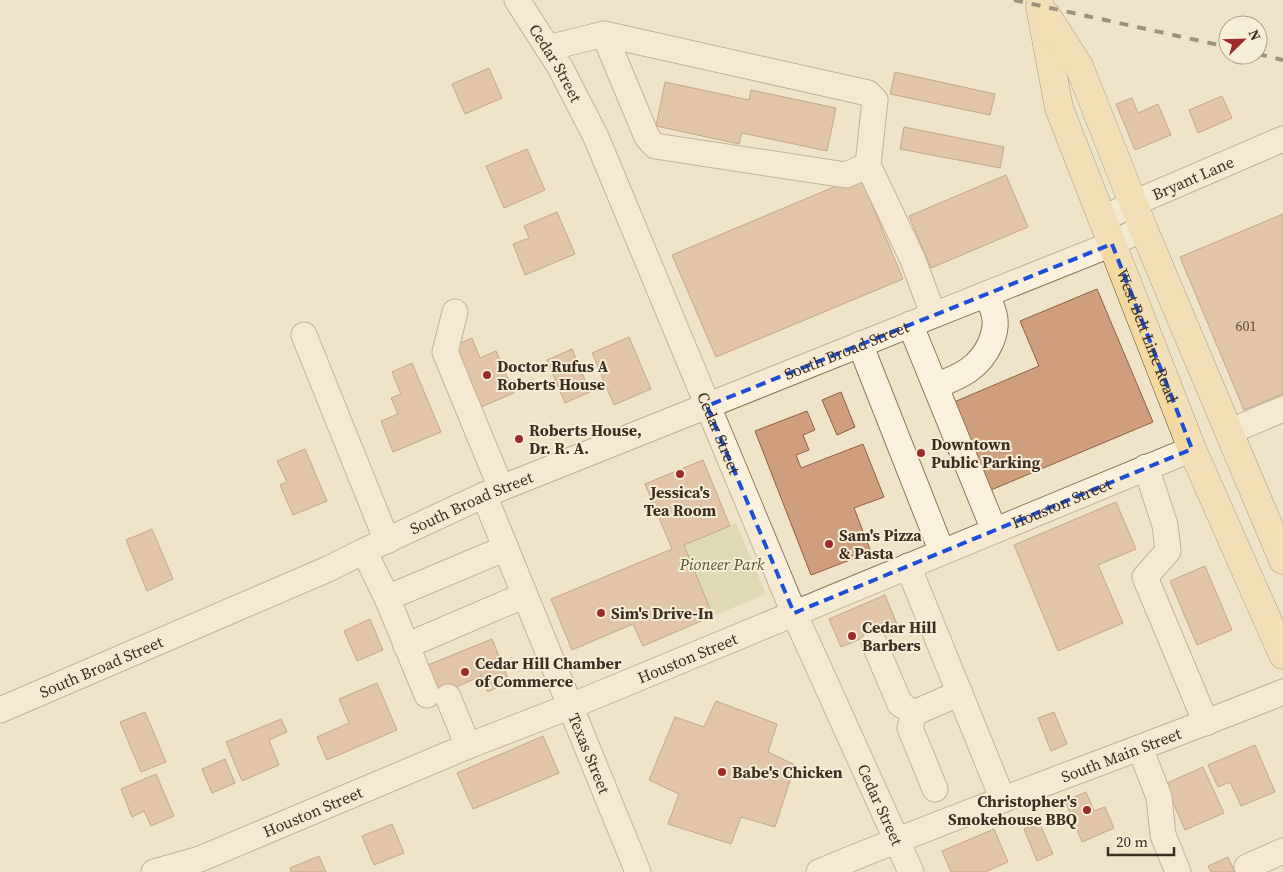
<svg xmlns="http://www.w3.org/2000/svg" width="1283" height="872" font-family="'Source Serif 4',serif">
<style>
.green{fill:#c9cf9b}
.building{fill:#cf9f7d;stroke:#8d5f41}
.lines{fill:none;stroke-linecap:round;stroke-linejoin:round}
.minor-casing{stroke:#8d765c;stroke-width:27}
.major-casing{stroke:#5b4430;stroke-width:29}
.minor{stroke:#faf1dc;stroke-width:25}
.major{stroke:#f3d9a0;stroke-width:28}
.rail{stroke:#3d2e20;stroke-width:4;stroke-dasharray:9 9;stroke-linecap:butt}
.marked{fill:none;stroke:#1d4ed8;stroke-width:4;stroke-dasharray:10 6;stroke-linejoin:round}
.poi-dot{fill:#9e2a2b;stroke:#f7eed8;stroke-width:2}
.labels{text-anchor:middle;stroke-width:4;stroke-linejoin:round;paint-order:stroke}
.number-label{font-size:14px;fill:#624a37}
.street-label{font-size:16px;fill:#3d2e20;stroke:#f7eed8}
.poi-label{font-size:16px;font-weight:bold;fill:#3d2e20;stroke:#f7eed8;text-anchor:start}
.park-label{font-size:16px;font-style:italic;fill:#4d5a26;stroke:#f7eed8}
</style>
<rect width="100%" height="100%" fill="#f0e4c8"/>
<path class="green" d="M736 523 766 594 713 616 683 546Z"/>
<path class="building" d="M489 68 502 98 465 114 452 84Z
M895 72 995 94 990 115 890 94Z
M665 82 749 100 751 90 836 108 827 151 742 133 739 144 656 126Z
M1222 96 1232 118 1198 133 1189 110Z
M1132 98 1138 113 1158 104 1171 135 1135 150 1116 104Z
M904 127 1004 147 1000 168 900 149Z
M527 149 545 190 504 208 486 166Z
M1006 175 1028 227 931 268 909 216Z
M860 176 903 279 716 357 672 255Z
M557 212 575 254 525 275 513 244 529 238 524 226Z
M1283 214V394L1244 410 1180 257Z
M1097 289 1153 422 991 490 954 402 1039 366 1020 321Z
M629 337 651 389 614 405 592 353Z
M472 338 480 358 496 351 514 393 481 407 454 346Z
M572 349 590 392 565 403 547 360Z
M412 363 441 432 393 452 381 421 398 414 391 398 401 394 392 372Z
M841 392 855 427 837 435 822 400Z
M807 411 815 430 803 435 809 450 796 455 801 468 863 444 884 497 854 508 871 552 811 575 755 431Z
M305 449 327 501 293 515 280 485 287 482 277 461Z
M703 460 730 526 684 545 713 616 643 646 633 624 572 650 551 599 672 549 645 484Z
M1116 502 1136 549 1098 565 1123 623 1058 651 1014 545Z
M152 529 173 579 147 591 126 540Z
M1205 566 1232 630 1197 645 1170 581Z
M885 595 897 624 841 647 829 619Z
M370 619 383 650 357 661 344 631Z
M492 639 509 681 488 692 481 676 434 697 423 667Z
M377 683 397 730 327 760 317 737 349 723 339 699Z
M716 701 777 724 768 752 795 765 775 827 741 817 731 844 668 824 679 794 649 780 675 717 704 727Z
M145 712 166 762 141 772 120 722Z
M1054 712 1067 744 1051 751 1038 718Z
M281 719 287 732 269 740 279 765 242 781 226 742Z
M543 736 559 773 473 809 457 773Z
M1255 745 1275 792 1241 806 1230 782 1218 787 1208 765Z
M225 759 235 783 212 793 202 769Z
M1203 767 1224 813 1185 830 1165 784Z
M156 774 174 816 151 826 144 811 132 817 121 789Z
M1086 792 1094 811 1105 807 1114 828 1082 842 1065 801Z
M1039 822 1053 854 1037 861 1024 829Z
M392 824 404 853 374 865 362 836Z
M994 829 1008 862 985 872H951L942 851Z
M319 856 326 872H291L290 868Z
M1228 857 1235 872H1211L1208 866Z"/>
<g class="lines">
<defs>
<g id="minor">
<path id="s1" d="M517 0 560 67 596 137 794 613 911 872"/>
<path d="M548 48 604 34 868 93 875 100 868 165 846 175 655 146 647 137 604 34"/>
<path d="M868 165 913 260 933 314"/>
<path id="s2" d="M1103 219 1134 203 1283 139"/>
<path d="M455 312 445 352 501 488"/>
<path d="M910 324 994 530"/>
<path d="M304 335 387 541"/>
<path d="M860 344 942 552"/>
<path d="M936 386C961 376 980 368 991 342 994 334 996 328 995 319 994 310 990 302 986 294"/>
<path d="M1229 432 1283 409"/>
<path d="M1146 467 1165 525 1168 551 1145 577 1206 723"/>
<path id="s3" d="M484 495 638 872"/>
<path d="M364 551 387 598 427 695"/>
<path d="M908 566 1003 800"/>
<path d="M387 598 506 548"/>
<path d="M874 643 900 704 914 713"/>
<path d="M406 646 525 595"/>
<path d="M448 697 468 746"/>
<path id="s4" d="M0 710 328 569 364 551 484 495 1112 244 1143 228"/>
<path d="M1140 748 1159 797 1163 835 1178 872"/>
<path d="M935 789 910 728 914 713 960 693"/>
<path d="M1247 867 1283 851"/>
<path id="s5" d="M154 872 200 859 468 746 571 706 1192 449"/>
<path id="s6" d="M819 872C972 808 1129 754 1283 692"/>
</g>
<g id="major">
<path id="s7" d="M1040 6 1059 108 1192 449 1283 655"/>
<path d="M1047 16 1079 66 1143 228 1283 560"/>
</g>
</defs>
<use href="#minor" class="minor-casing"/>
<use href="#major" class="major-casing"/>
<use href="#minor" class="minor"/>
<use href="#major" class="major"/>
<path class="rail" d="M1014 0 1228 47
M1258 54 1283 60"/>
</g>
<path d="M0 0H1283V872H0ZM1112 244 1192 449 794 613 707 406Z" fill="#f0e4c8" fill-opacity=".55" fill-rule="evenodd"/>
<path class="marked" d="M1112 244 1192 449 794 613 707 406Z"/>
<g class="poi-dot">
<circle cx="487" cy="375" r="5"/>
<circle cx="519" cy="439" r="5"/>
<circle cx="921" cy="453" r="5"/>
<circle cx="680" cy="474" r="5"/>
<circle cx="829" cy="544" r="5"/>
<circle cx="601" cy="613" r="5"/>
<circle cx="852" cy="636" r="5"/>
<circle cx="465" cy="672" r="5"/>
<circle cx="722" cy="772" r="5"/>
<circle cx="1087" cy="810" r="5"/>
</g>
<g class="labels">
<g class="number-label">
<text x="1246" y="331">601</text>
</g>
<g class="street-label">
<text dy="6" stroke="none"><textPath href="#s1" startOffset="74">Cedar Street</textPath></text>
<text dy="6" stroke="none"><textPath href="#s2" startOffset="99">Bryant Lane</textPath></text>
<text dy="6" stroke="none"><textPath href="#s7" startOffset="348">West Belt Line Road</textPath></text>
<text dy="6" stroke="none"><textPath href="#s4" startOffset="920">South Broad Street</textPath></text>
<text dy="6" stroke="none"><textPath href="#s1" startOffset="479">Cedar Street</textPath></text>
<text dy="6" stroke="none"><textPath href="#s5" startOffset="980">Houston Street</textPath></text>
<text dy="6" stroke="none"><textPath href="#s4" startOffset="515">South Broad Street</textPath></text>
<text dy="6" stroke="none"><textPath href="#s5" startOffset="575">Houston Street</textPath></text>
<text dy="6" stroke="none"><textPath href="#s4" startOffset="110">South Broad Street</textPath></text>
<text dy="6" stroke="none"><textPath href="#s3" startOffset="279">Texas Street</textPath></text>
<text dy="6" stroke="none"><textPath href="#s6" startOffset="324">South Main Street</textPath></text>
<text dy="6" stroke="none"><textPath href="#s1" startOffset="884">Cedar Street</textPath></text>
<text dy="6" stroke="none"><textPath href="#s5" startOffset="170">Houston Street</textPath></text>
</g>
<g class="poi-label">
<text x="497" y="372">Doctor Rufus A<tspan x="497" dy="18">Roberts House</tspan></text>
<text x="529" y="436">Roberts House,<tspan x="529" dy="18">Dr. R. A.</tspan></text>
<text x="931" y="450">Downtown<tspan x="931" dy="18">Public Parking</tspan></text>
<text x="680" y="498" text-anchor="middle">Jessica's<tspan x="680" dy="18">Tea Room</tspan></text>
<text x="839" y="541">Sam's Pizza<tspan x="839" dy="18">&amp; Pasta</tspan></text>
<text x="611" y="619">Sim's Drive-In</text>
<text x="862" y="633">Cedar Hill<tspan x="862" dy="18">Barbers</tspan></text>
<text x="475" y="669">Cedar Hill Chamber<tspan x="475" dy="18">of Commerce</tspan></text>
<text x="732" y="778">Babe's Chicken</text>
<text x="1077" y="807" text-anchor="end">Christopher's<tspan x="1077" dy="18">Smokehouse BBQ</tspan></text>
</g>
<g class="park-label">
<text x="722" y="570">Pioneer Park</text>
</g>
</g>
<g transform="translate(1243 40) rotate(67)"><circle r="24" fill="#f7eed8" stroke="#ada18e"/>
<path d="M0-4L9 19L0 12L-9 19Z" fill="#9e2a2b"/>
<text y="-8" font-size="14" font-weight="bold" text-anchor="middle" fill="#3d2e20">N</text>
</g>
<path d="M1108 847v8h66v-8" fill="none" stroke="#3d2e20" stroke-width="2.5"/>
<text x="1116" y="847" font-size="15" fill="#3d2e20" stroke="#f7eed8" stroke-width="4" paint-order="stroke">20 m</text>
</svg>
